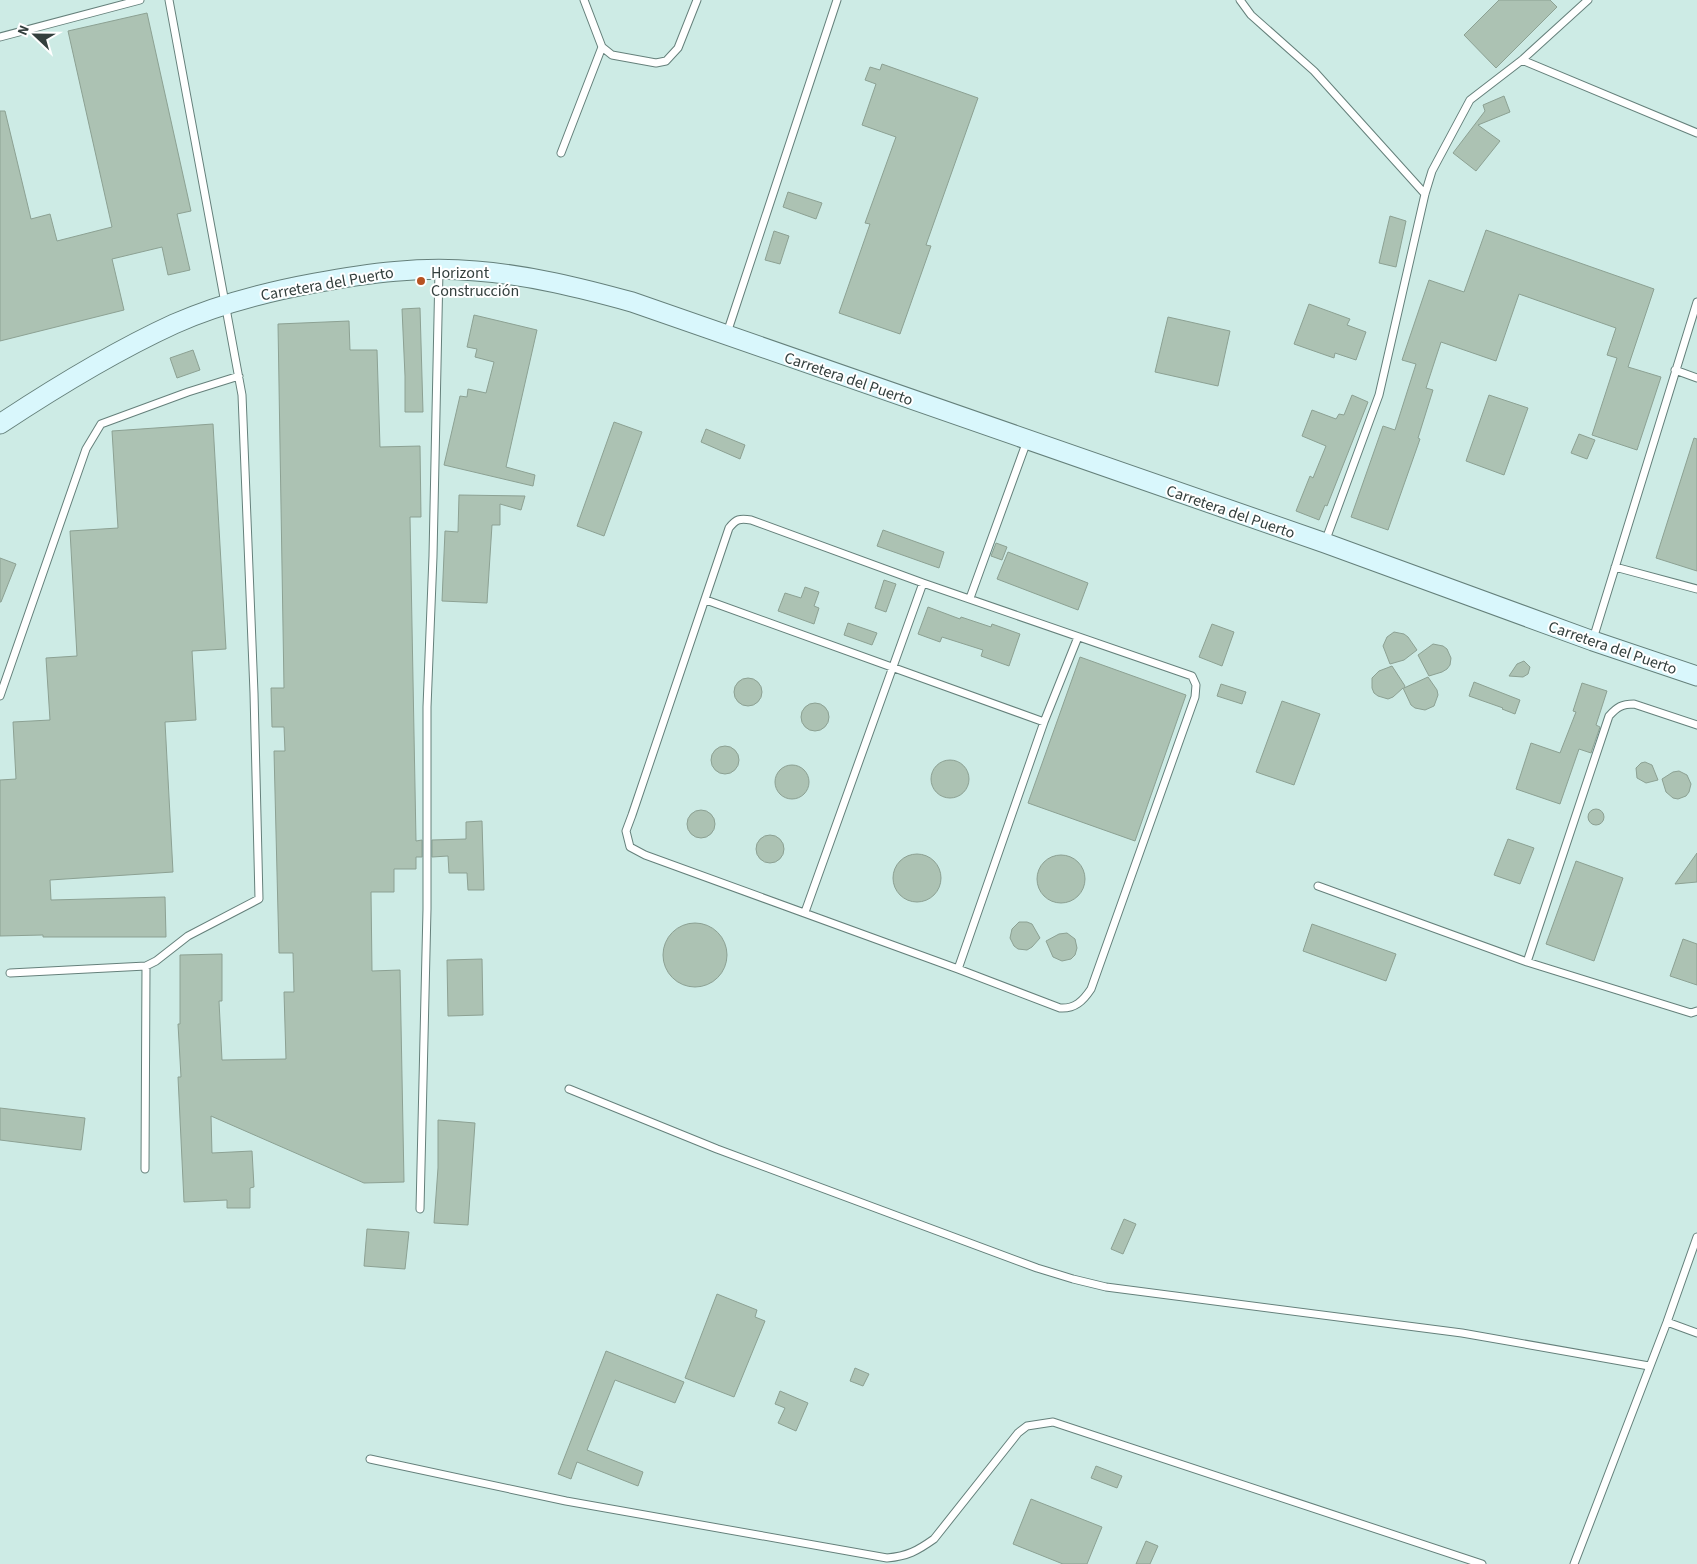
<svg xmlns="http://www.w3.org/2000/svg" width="1697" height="1564" font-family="'Source Sans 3',sans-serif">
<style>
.building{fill:#acc2b3;stroke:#8ca193}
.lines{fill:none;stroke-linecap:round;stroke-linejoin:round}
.service-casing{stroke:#65807b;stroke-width:9}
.secondary-casing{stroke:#65807b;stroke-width:21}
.service{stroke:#fff;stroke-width:7}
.secondary{stroke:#d9f7fc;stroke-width:19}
.poi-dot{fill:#b75221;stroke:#fff;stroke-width:2}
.labels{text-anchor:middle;stroke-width:4;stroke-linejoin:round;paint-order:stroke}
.poi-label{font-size:16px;fill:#333f3d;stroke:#fff;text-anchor:start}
.street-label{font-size:16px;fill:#333f3d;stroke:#fff}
</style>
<rect width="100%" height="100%" fill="#cdebe5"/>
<path class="building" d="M1499 0H1550L1557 7 1496 68 1464 35Z
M147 13 191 211 177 214 190 270 168 275 162 247 112 259 124 310 0 341V111H5L31 219 50 214 57 241 112 227 68 31Z
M882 64 978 98 926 245 931 246 900 334 839 313 870 224 865 223 896 137 862 125 876 84 865 80 870 67 880 70Z
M1504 96 1510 112 1478 125 1500 141 1476 171 1453 153 1485 111 1483 105Z
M788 192 822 203 816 219 783 207Z
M1390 216 1406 221 1396 267 1379 263Z
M1486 230 1654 289 1628 367 1661 377 1637 450 1592 435 1617 358 1607 355 1616 328 1519 294 1496 361 1441 342 1426 388 1433 390 1418 438 1420 439 1388 530 1351 517 1383 426 1395 430 1416 364 1402 360 1429 280 1464 292Z
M774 231 789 236 780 264 765 260Z
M1309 304 1350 319 1347 325 1366 332 1356 360 1335 353 1334 358 1294 344Z
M420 308 423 412H405V376L402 309Z
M474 315 537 330 506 467 535 475 533 486 444 465 460 396 467 397 468 389 486 393 494 362 475 357 477 349 467 347Z
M1168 317 1230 331 1218 386 1155 372Z
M349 321 350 350H377L380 447 420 446 421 517H410L416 841 422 840V857H416V869H394V892H371L372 971 400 970 404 1182 364 1183 211 1116 212 1153 252 1151 254 1187 250 1188V1208H227V1200L184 1202 178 1077H181L178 1024H180V955L222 954V1001H219L222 1060 286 1059 284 992H294L293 953H279L274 751H285L284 727H272L271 688H284L278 324Z
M193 350 200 370 177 378 170 358Z
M1352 395 1368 402 1327 506 1325 505 1319 520 1296 511 1310 476 1313 478 1326 446 1302 436 1312 410 1336 419 1339 414 1344 415Z
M1489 395 1528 408 1504 475 1466 461Z
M614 422 642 432 604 536 577 526Z
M213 424 226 649 192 651 196 720 165 722 173 872 50 880 51 900 165 897 166 937H43V935L0 936V780L16 779 13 722 50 720 46 658 77 656 70 531 118 528 112 431Z
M706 429 745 445 740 459 701 442Z
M1579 434 1595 440 1587 459 1571 453Z
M1694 438 1697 439V571L1656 558Z
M459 495 525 496 521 510 500 504V525H492L487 603 442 601 445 531 458 532Z
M883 530 944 552 939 568 877 546Z
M996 543 1007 547 1002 560 991 556Z
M1008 552 1088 583 1078 610 997 579Z
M0 558 16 564 1 602H0Z
M884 580 896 584 886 612 875 608Z
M805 587 819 592 814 606 819 608 814 624 778 611 785 593 801 598Z
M928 607 960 619 961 617 991 627 992 624 1020 634 1009 666 981 656 983 650 942 637 940 642 918 634Z
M848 623 877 633 872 645 844 635Z
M1212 624 1234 632 1222 666 1199 657Z
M1394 632 1404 634 1408 637 1417 650 1404 660 1390 664 1383 646 1387 637Z
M1433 644 1443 646 1447 649 1451 658 1450 665 1447 669 1442 672 1429 676 1418 655Z
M1080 657 1186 695 1135 841 1028 803Z
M1524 661 1530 667 1528 674 1523 677 1509 676 1517 664Z
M1392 666 1405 686 1404 688 1428 677 1437 690 1438 695 1434 706 1425 710 1415 708 1411 705 1403 688 1393 697 1388 699 1378 696 1374 693 1372 688V678L1379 671Z
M734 692a14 14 0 1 1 28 0a14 14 0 1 1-28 0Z
M1474 682 1520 700 1515 714 1502 709 1503 708 1469 696Z
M1582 683 1607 691 1596 725 1600 727 1591 753 1579 749 1560 804 1516 789 1531 743 1560 753 1576 712 1573 711Z
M1221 684 1246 692 1242 704 1217 696Z
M1282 701 1320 714 1294 785 1256 772Z
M801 717a14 14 0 1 1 28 0a14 14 0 1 1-28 0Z
M711 760a14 14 0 1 1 28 0a14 14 0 1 1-28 0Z
M931 779a19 19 0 1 1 38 0a19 19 0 1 1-38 0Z
M1645 762 1652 765 1658 780 1646 783 1637 778 1636 768 1641 763Z
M775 782a17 17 0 1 1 34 0a17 17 0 1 1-34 0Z
M1679 771 1687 775 1691 784 1689 792 1686 796 1678 799 1673 798 1666 792 1662 779 1673 772Z
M1588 817a8 8 0 1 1 16 0a8 8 0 1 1-16 0Z
M687 824a14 14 0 1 1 28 0a14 14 0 1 1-28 0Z
M482 821 484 890H468L467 873H449L448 856 432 857V840L466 839V822Z
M756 849a14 14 0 1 1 28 0a14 14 0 1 1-28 0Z
M1508 839 1534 848 1520 884 1494 875Z
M1697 853V882L1675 884Z
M893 878a24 24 0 1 1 48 0a24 24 0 1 1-48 0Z
M1037 879a24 24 0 1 1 48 0a24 24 0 1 1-48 0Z
M1576 861 1623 878 1594 961 1546 944Z
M1019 922H1027L1032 924 1040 938 1032 947 1027 950 1018 949 1014 946 1010 938 1012 929Z
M663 955a32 32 0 1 1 64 0a32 32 0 1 1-64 0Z
M1312 924 1396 954 1386 981 1303 951Z
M1067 933 1075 939 1077 948 1075 955 1071 959 1062 961 1053 957 1046 941 1059 934Z
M1683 939 1697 944V985L1670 976Z
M482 959 483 1015 448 1016 447 960Z
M0 1108 85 1118 81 1150 0 1140Z
M438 1120 475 1123 468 1225 434 1223 438 1168Z
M1124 1219 1136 1224 1123 1254 1111 1249Z
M367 1229 409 1232 405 1269 364 1266Z
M717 1294 757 1310 755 1317 765 1321 734 1397 685 1378Z
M606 1351 684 1382 675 1403 615 1380 587 1450 643 1472 638 1486 577 1462 571 1479 558 1474Z
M855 1368 869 1374 863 1386 850 1381Z
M780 1391 808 1403 796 1431 778 1423 785 1408 775 1404Z
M1096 1466 1122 1476 1117 1488 1091 1478Z
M1031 1499 1102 1527 1087 1564H1063L1013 1544Z
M1146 1541 1158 1546 1150 1564H1136Z"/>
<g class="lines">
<defs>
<path id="service" d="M1240 0 1251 15 1314 71 1425 194
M0 37 140 0
M602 47 612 55 656 63 666 61 678 48 697 0
M1522 60 1697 133
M561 153 602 47 584 0
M727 333 837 0
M1675 370 1697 378
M1325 542 1379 395 1425 194 1432 171 1470 100 1522 60 1588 0
M1615 567 1697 589
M970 598 1027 441
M706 600 1044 722
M1593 639 1697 302
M0 696 86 449 101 424 188 392 239 376
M1318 886 1527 962 1691 1013 1697 1011
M805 912 923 583 1192 676 1196 685 1195 697 1091 989C1083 1001 1075 1009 1060 1008L958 969 645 855 630 847 626 831 632 815 729 528C736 519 740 518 751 520L923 583
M1527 962 1609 716C1617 707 1622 704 1634 704L1697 725
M958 969 1044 722 1078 637
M10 973 146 966 156 961 188 936 259 899 254 693 242 395 169 0
M569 1089 717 1149 1037 1268 1073 1279 1106 1287 1462 1333 1649 1366
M145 1169 146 966
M420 1209 427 909V707L433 556 439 270
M1667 1322 1697 1333
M370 1459 566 1501 887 1558C908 1556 917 1551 934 1539L1018 1433 1027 1426 1053 1422 1482 1564
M1574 1564 1667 1322 1697 1237"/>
<path id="secondary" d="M0 424C56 387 113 352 174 324 219 304 266 292 315 283 369 273 421 266 476 271 529 275 581 288 632 302L1325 543 1593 641 1697 676"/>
</defs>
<use href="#service" class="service-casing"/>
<use href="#secondary" class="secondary-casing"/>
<use href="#service" class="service"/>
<use href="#secondary" class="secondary"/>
</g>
<circle class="poi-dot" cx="421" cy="281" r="5"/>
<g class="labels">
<g class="poi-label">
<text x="431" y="278">Horizont<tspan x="431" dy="18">Construcción</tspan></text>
</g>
<g class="street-label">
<text transform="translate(327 283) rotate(-10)" y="6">Carretera del Puerto</text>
<text transform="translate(849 378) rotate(19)" y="6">Carretera del Puerto</text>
<text transform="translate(1231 511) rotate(19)" y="6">Carretera del Puerto</text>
<text transform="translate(1613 647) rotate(19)" y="6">Carretera del Puerto</text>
</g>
</g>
<g transform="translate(35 35) rotate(292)" stroke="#ffffff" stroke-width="4" paint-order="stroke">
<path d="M0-4L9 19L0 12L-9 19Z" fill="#333f3d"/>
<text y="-8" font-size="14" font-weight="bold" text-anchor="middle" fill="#333f3d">N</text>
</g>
</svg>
